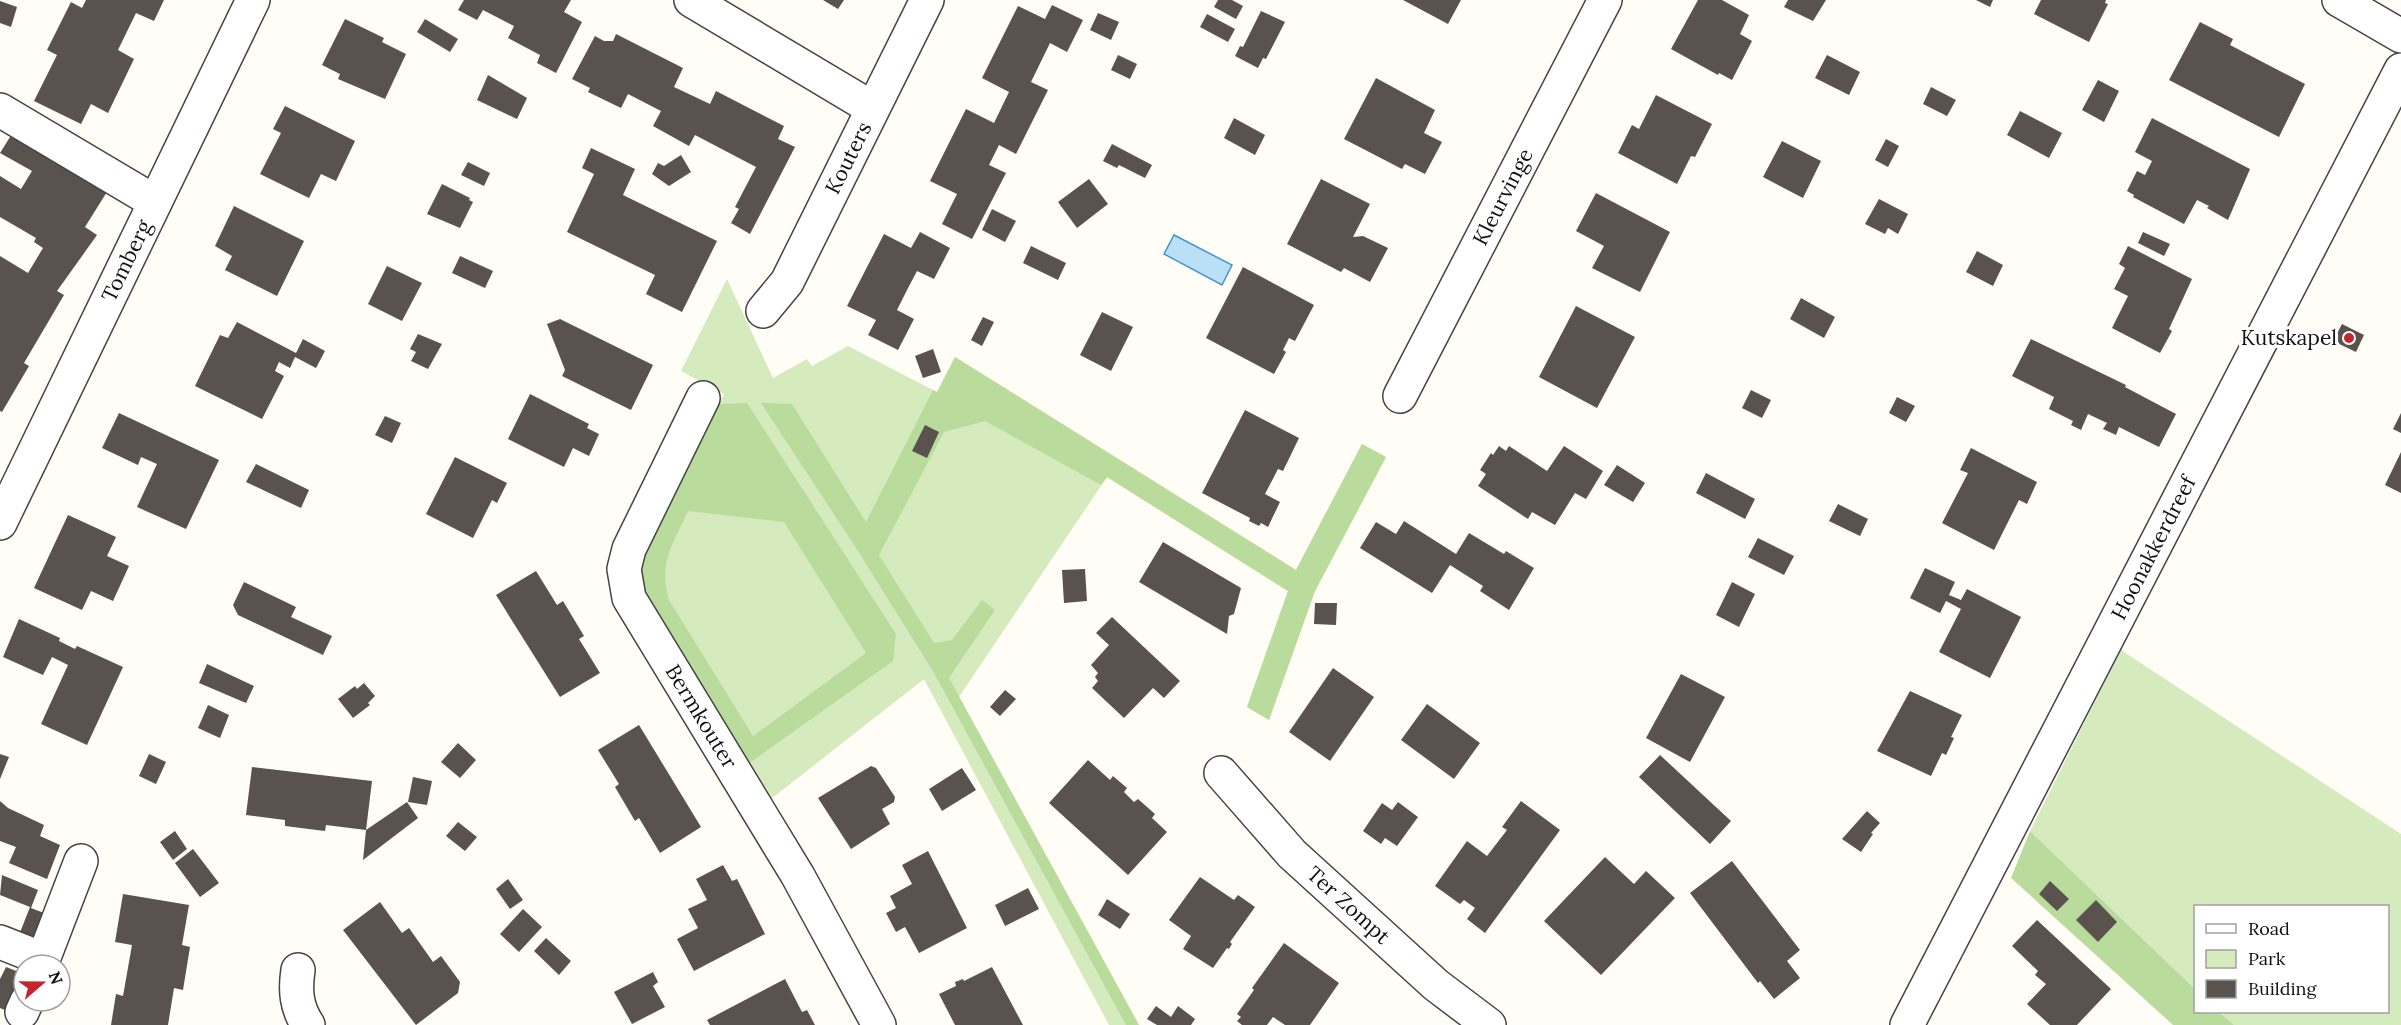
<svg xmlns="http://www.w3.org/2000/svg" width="2401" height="1025" font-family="Lora,serif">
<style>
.green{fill:#d5ebbd}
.forest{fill:#b9dc9c;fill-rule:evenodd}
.water{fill:#b9e0f7;stroke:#3f96cf;stroke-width:1.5}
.building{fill:#5a524d}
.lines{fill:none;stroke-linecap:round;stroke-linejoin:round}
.minor-casing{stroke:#444;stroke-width:36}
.minor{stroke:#fff;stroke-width:33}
.poi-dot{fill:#c4262e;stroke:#fff;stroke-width:2}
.labels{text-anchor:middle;stroke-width:6;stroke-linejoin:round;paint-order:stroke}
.street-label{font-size:21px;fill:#111;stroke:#fff}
.poi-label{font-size:21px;fill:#111;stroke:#fff;text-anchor:end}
</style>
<rect width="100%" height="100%" fill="#fffdf5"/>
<path class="green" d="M727 279 773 378 807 359 812 366 848 346 937 392 955 357 1296 570 1362 444 1386 457 1315 591 1269 720 1247 707 1288 591 1107 477 959 697 1139 1025H1109L924 679 771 799 748 764 640 560 724 394 681 371Z
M2121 650 2401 834V1025H2234L2219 1012H2388V906H2196L2195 989 2030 831Z"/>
<path class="forest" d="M955 357 1296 570 1362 444 1386 457 1315 591 1269 720 1247 707 1288 591 1107 477 1101 485 985 421 944 432 879 555 934 643 952 640 982 600 995 610 949 678 1139 1025H1126L934 673 858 551 761 403 792 404 866 522 933 390 937 392Z
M747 403 896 634 893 661 748 764 641 590 640 560 719 404ZM688 511 784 522 866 653 753 736 669 600C658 563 673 544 688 511Z
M2030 831 2195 989 2196 1012H2219L2234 1025H2173L2011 878Z"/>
<path class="water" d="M1174 235 1232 265 1222 285 1164 254Z"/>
<path class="building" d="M86 0H164L154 21 136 13 118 50 134 59 108 113 91 104 81 124 34 101 57 55 47 50 71 2 82 8Z
M464 0H571L564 12 582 22 556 73 537 63 540 55 508 38 514 26 483 10 477 20 458 10Z
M823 0H844L838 9Z
M1218 0H1232L1243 6 1236 19 1214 7Z
M1403 0H1461L1448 24Z
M1698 0H1722L1749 15 1740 34 1752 41 1732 80 1719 73 1718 75 1671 49Z
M1788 0H1826L1813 21 1784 7Z
M1976 0H1993L1990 7Z
M2041 0H2106L2105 3 2108 4 2089 42 2034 14Z
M0 1 17 7 11 27 0 23Z
M1052 5 1083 20 1067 52 1050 43 1031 82 1048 90 1016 154 999 145 989 165 1006 173 972 239 942 224 957 194 930 181 966 109 994 123 1009 92 982 78 1018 6 1045 19Z
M1261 11 1285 22 1266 59 1263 58 1258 68 1235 56 1240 46 1243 47Z
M1098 13 1119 22 1111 40 1090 30Z
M1207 14 1235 29 1228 42 1200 27Z
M345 19 384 38 382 42 406 54 385 99 338 79 340 74 322 65Z
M425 19 458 39 450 52 417 32Z
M2200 22 2233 39 2230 45 2305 84 2279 137 2169 80Z
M616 34 683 68 674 87 710 104 716 91 784 126 778 139 795 147 750 234 731 223 739 209 735 207 756 167 695 135 689 146 653 126 661 111 628 94 621 108 588 92 590 88 572 79 595 36 604 41H613Z
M1118 55 1137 64 1130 79 1111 70Z
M1827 55 1860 72 1849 95 1815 78Z
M488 75 527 98 517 119 477 100Z
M1376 78 1435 110 1424 133 1442 142 1425 174 1405 164 1402 169 1344 139Z
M2098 80 2119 91 2104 122 2082 110Z
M1931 87 1956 100 1947 116 1923 104Z
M1656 95 1712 124 1695 157 1691 156 1677 184 1618 153 1632 125 1639 129Z
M285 106 355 141 336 181 321 174 309 198 260 174 281 133 273 129Z
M2020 111 2062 133 2049 158 2007 135Z
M1234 118 1265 135 1255 155 1224 138Z
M2152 118 2250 169 2228 220 2207 208 2209 206 2197 200 2184 224 2133 197 2134 195 2127 191 2137 171 2145 175 2152 161 2135 152Z
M15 129 110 187 85 227 97 235 57 291 64 295 24 363 29 366 2 412 0 411V256L28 273 43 248 34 242 36 238 0 217V176L21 189 32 171 0 153Z
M1886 139 1899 146 1888 167 1875 160Z
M1782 141 1821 161 1803 198 1763 177Z
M1112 144 1152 165 1145 178 1119 165 1117 168 1103 161Z
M591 148 635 169 623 195 717 241 682 312 646 294 655 275 567 232 594 174 582 168Z
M681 155 691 172 669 186 652 174 658 163 664 166Z
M468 162 490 173 484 186 461 175Z
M1089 179 1108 204 1077 228 1058 202Z
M1321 179 1370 204 1353 237 1363 236 1388 248 1370 282 1344 268 1341 272 1287 244Z
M442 184 470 198 469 200 473 202 460 228 427 214Z
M1596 193 1670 232 1640 292 1592 268 1604 246 1576 231Z
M1879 199 1908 214 1898 234 1888 228 1885 234 1865 224Z
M234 206 304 241 277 296 225 270 232 256 215 246Z
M992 209 1016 221 1005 242 982 230Z
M920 232 950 248 934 279 917 271 907 290 897 310 914 319 898 350 868 335 876 320 847 306 884 234 911 248Z
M2143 232 2170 244 2164 256 2138 243Z
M1031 246 1066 263 1058 280 1023 263Z
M2128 246 2192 279 2169 329 2172 331 2160 353 2112 328 2128 296 2114 289 2125 268 2119 264Z
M1977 251 2003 265 1993 286 1966 272Z
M460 256 493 271 485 288 452 273Z
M387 266 422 283 402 321 368 304Z
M1243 267 1314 305 1295 341 1289 338 1283 350 1286 352 1274 374 1206 338Z
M1801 298 1835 317 1824 338 1790 319Z
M1576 306 1635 337 1597 408 1539 377Z
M1102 312 1133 327 1111 371 1080 355Z
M983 317 994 322 982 346 971 340Z
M560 319 653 365 631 410 562 376 565 370 547 324Z
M237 322 296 353 303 339 325 351 316 368 295 357 290 368 279 362 275 371 284 376 262 419 195 386 220 335 228 338Z
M2342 324 2364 335 2356 352 2333 341Z
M418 334 442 344 428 369 411 361 416 352 410 349Z
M2031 339 2126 385 2125 387 2176 414 2159 447 2119 427 2116 435 2103 429 2107 423 2088 414 2081 430 2071 425 2073 421 2049 409 2054 397 2012 376Z
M933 349 941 372 923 378 915 356Z
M1751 390 1771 400 1762 418 1742 408Z
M530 394 589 424 587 428 599 434 589 456 573 448 564 467 508 439Z
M1897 397 1915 406 1906 422 1889 413Z
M1245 410 1299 438 1283 471 1278 469 1265 494 1280 502 1268 527 1261 523 1259 526 1249 521 1250 518 1202 493Z
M119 413 219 460 186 529 137 507 157 464 141 457 138 465 102 448Z
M2401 413V433L2393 429Z
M385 416 401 423 392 443 375 435Z
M925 425 939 432 927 458 912 451Z
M1499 446 1506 451 1509 446 1547 471 1564 446 1603 471 1586 499 1575 493 1555 525 1532 512 1528 519 1478 486 1486 474 1480 470 1491 453 1493 455Z
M1971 448 2037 482 2027 504 2019 500 1994 550 1942 523 1968 473 1960 470Z
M2401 452V493L2385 485Z
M455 457 507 483 497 503 492 500 473 538 426 514Z
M256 464 309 490 301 508 246 482Z
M1617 465 1645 483 1633 502 1604 485Z
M1706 473 1755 499 1745 519 1696 493Z
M1838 504 1868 519 1860 536 1829 521Z
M68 515 116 537 107 556 129 566 113 601 91 591 82 610 34 588Z
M1404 521 1456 554 1469 533 1504 554 1506 551 1534 568 1509 610 1480 591 1483 586 1450 565 1432 593 1360 548 1376 522 1396 534Z
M1758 538 1794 556 1784 575 1748 557Z
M1163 542 1241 588 1234 614 1229 616 1227 634 1139 582Z
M1925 568 1955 582 1949 595 1961 600 1967 589 2021 617 1990 678 1939 652 1961 609 1946 601 1940 613 1910 598Z
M1085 569 1087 601 1064 603 1062 570Z
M536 571 557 605 563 601 584 636 579 639 600 673 560 697 496 595Z
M244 582 296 607 291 617 332 636 323 655 238 615 233 605Z
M1732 582 1755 594 1739 627 1716 615Z
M1315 603H1337L1336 625 1314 624Z
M1112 617 1180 681 1164 698 1153 688 1124 718 1092 688 1098 681 1095 677 1098 673 1091 665 1109 645 1096 633Z
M19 619 60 638 59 641 75 649 77 646 123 667 87 745 41 724 68 665 52 657 43 675 3 657Z
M207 664 254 686 246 703 199 683Z
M1333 668 1374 697 1330 761 1289 732Z
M1681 674 1725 697 1690 762 1646 738Z
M364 683 375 696 368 703 370 705 353 718 338 699 355 686 357 689Z
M1005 690 1016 699 1000 716 990 707Z
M1910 691 1962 715 1951 737 1954 738 1946 755 1942 753 1931 776 1877 751Z
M1427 704 1480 743 1454 779 1401 740Z
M208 705 229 715 220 738 198 728Z
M639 725 701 827 660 853 639 818 635 821 615 787 619 784 598 750Z
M458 743 476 760 460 778 441 762Z
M0 754 9 757 0 779Z
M149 754 166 762 156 784 139 776Z
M1660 755 1731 821 1710 844 1639 777Z
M1088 760 1110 780 1113 776 1127 788 1124 792 1134 802 1138 799 1155 814 1152 818 1167 832 1128 875 1049 803Z
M871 766 876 768 895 797 894 802 882 809 890 824 851 849 818 798Z
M252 767 372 781 366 830 326 825 325 831 285 826V820L246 815Z
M962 768 976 790 942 811 929 789Z
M413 777 432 781 427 805 408 802Z
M0 801 8 808 44 825 40 836 60 845 47 879 9 863 16 847 0 841Z
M1521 801 1560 830 1485 933 1467 919 1475 908 1464 900 1460 904 1435 886 1467 841 1487 856 1507 830 1502 827Z
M407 802 418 818 363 860 366 830Z
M1398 802 1418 817 1397 846 1385 838 1381 844 1363 831 1382 803 1392 810Z
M1867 811 1880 823 1871 833 1873 834 1861 852 1842 839Z
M458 822 477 837 465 851 446 836Z
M175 831 187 849 173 860 160 842Z
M193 849 219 883 200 897 175 863Z
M928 851 967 928 919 953 905 927 896 932 886 913 896 908 890 896 912 884 902 865Z
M1605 857 1634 884 1646 871 1675 898 1601 975 1544 921Z
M1732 861 1800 950 1787 961 1800 978 1774 999 1760 981 1758 983 1690 893Z
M723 865 732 881 737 879 765 934 694 971 677 939 698 928 688 909 707 900 696 879Z
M2 875 38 890 31 908 49 915 37 942 19 935 30 907 0 895Z
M1200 877 1234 900 1238 895 1255 907 1230 942 1232 944 1229 949 1227 948 1213 968 1183 949 1191 936 1169 920Z
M508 879 523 900 510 909 496 889Z
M2050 881 2069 899 2057 911 2039 894Z
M1028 888 1039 909 1005 926 995 905Z
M123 894 189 905 182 945 190 947 183 990 174 988 168 1025H111L116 994 123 996 132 945 115 942Z
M1107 899 1130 914 1120 929 1098 915Z
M2096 900 2117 922 2098 942 2076 920Z
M380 902 402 933 409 928 433 962 441 956 460 982 458 993 416 1025 343 930Z
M523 909 542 927 519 952 500 934Z
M2037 920 2111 989 2077 1025H2050L2027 1004 2046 984 2035 975 2038 971 2012 946Z
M546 938 571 961 559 975 534 951Z
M1284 943 1339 983 1310 1025H1285L1273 1017 1267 1025H1242L1237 1021 1241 1017 1237 1014 1254 990 1252 988Z
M6 967 24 974V986L12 1013 0 1008V979Z
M992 967 1023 1025H955L939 994 956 986 955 982 963 979 964 981Z
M653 972 658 982 653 986 665 1007 632 1024 614 992Z
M785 979 802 1012 807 1010 815 1025H710L707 1020Z
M1156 1006 1171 1017 1178 1006 1195 1019 1191 1025H1157L1147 1019Z"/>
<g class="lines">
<defs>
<g id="minor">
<path d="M691 0 872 108"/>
<path d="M2339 0 2401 36"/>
<path d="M0 110 155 202"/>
<path id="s1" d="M763 311 787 282 927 0"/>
<path id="s2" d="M1400 396 1605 0"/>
<path id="s3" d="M703 398 629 549 624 569 629 598 798 876 879 1025"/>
<path id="s4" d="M0 523 253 0"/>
<path id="s5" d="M1221 773 1292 854 1436 985 1489 1025"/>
<path d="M0 942 43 959"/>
<path d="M41 965 81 861"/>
<path d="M298 970C295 990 296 1007 308 1025"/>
<path d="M22 1012 27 1001"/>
<path id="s6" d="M1907 1025 2401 70"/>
</g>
</defs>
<use href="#minor" class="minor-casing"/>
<use href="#minor" class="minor"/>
</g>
<circle class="poi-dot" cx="2349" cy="338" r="6"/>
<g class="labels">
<g class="street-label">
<text dy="7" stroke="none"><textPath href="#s1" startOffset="176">Kouters</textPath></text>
<text dy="7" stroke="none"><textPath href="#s2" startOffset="224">Kleurvinge</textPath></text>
<text dy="7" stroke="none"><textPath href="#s4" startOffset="291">Tomberg</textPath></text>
<text dy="7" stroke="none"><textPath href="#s6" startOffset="537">Hoonakkerdreef</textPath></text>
<text dy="7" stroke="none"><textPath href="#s3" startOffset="357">Bermkouter</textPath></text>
<text dy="7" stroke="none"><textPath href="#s5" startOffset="184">Ter Zompt</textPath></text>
</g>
<g class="poi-label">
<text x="2337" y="345">Kutskapel</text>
</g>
</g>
<rect x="2194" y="905" width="195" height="108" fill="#ffffff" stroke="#a0a0a0" stroke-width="1.5"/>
<rect x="2206" y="924" width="30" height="9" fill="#ffffff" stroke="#a0a0a0" stroke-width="1.5"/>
<text x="2248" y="935" font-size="18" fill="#111111">Road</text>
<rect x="2206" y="950" width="30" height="18" fill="#d5ebbd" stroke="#a0a0a0" stroke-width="1.5"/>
<text x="2248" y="965" font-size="18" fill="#111111">Park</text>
<rect x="2206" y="980" width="30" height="18" fill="#5a524d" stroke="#a0a0a0" stroke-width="1.5"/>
<text x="2248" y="995" font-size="18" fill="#111111">Building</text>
<g transform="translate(42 983) rotate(70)"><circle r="28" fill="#ffffff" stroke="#a0a0a0" stroke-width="1.5"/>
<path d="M0-4.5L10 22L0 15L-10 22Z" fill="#c4262e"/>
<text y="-9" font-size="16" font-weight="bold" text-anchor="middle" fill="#111111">N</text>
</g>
</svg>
